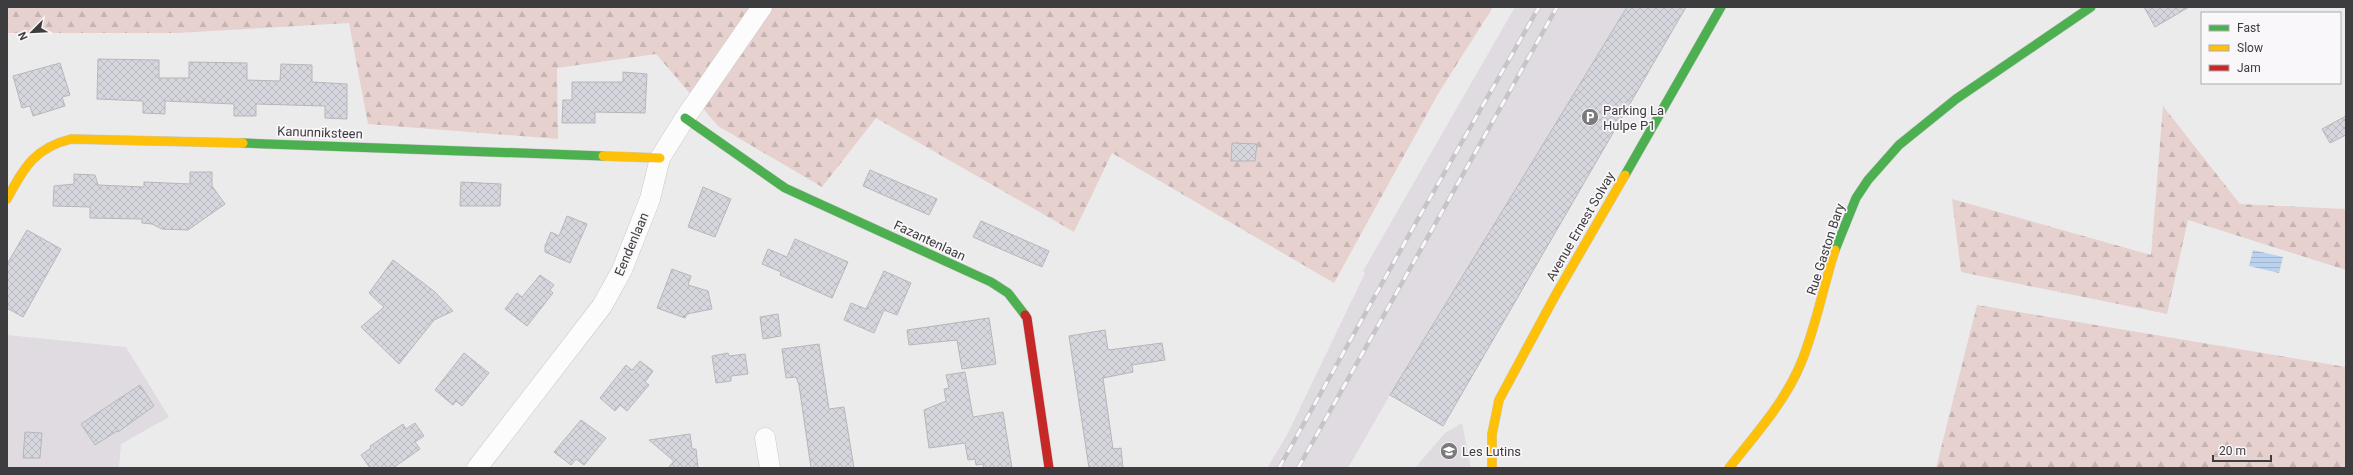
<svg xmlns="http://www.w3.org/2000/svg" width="2353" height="475" font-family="Roboto,sans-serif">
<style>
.built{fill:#dfdbe1}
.forest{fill:url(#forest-firs)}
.water{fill:url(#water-rules)}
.building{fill:url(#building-cross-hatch);stroke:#b7b7b8}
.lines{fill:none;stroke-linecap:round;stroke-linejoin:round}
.street-casing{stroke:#cac9ca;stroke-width:21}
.fast-casing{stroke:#cac9ca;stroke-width:10}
.slow-casing{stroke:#cac9ca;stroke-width:10}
.jam-casing{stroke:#cac9ca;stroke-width:10}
.street{stroke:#fcfcfc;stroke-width:20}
.fast{stroke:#4caf50;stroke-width:9}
.slow{stroke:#ffc107;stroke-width:9}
.jam{stroke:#c62828;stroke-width:9}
.rail-casing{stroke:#c5c5c6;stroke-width:4.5}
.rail{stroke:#faf7fa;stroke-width:3;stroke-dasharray:9;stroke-linecap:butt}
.labels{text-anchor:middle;stroke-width:3.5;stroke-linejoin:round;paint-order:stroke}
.poi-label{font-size:13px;fill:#3d3c3e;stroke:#faf7fa;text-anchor:start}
.street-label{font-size:13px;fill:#3d3c3e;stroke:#faf7fa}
</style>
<defs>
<pattern id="forest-firs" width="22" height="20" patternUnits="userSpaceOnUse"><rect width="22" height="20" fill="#e6d1cf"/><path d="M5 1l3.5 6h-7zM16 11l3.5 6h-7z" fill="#c6b4b3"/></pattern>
<pattern id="water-rules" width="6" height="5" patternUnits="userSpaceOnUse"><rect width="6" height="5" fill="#bad2ed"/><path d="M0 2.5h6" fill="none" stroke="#a1b5cc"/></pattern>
<pattern id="building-cross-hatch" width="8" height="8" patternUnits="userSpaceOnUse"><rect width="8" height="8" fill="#d6d6df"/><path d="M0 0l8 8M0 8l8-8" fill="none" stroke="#b9b9c0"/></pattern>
</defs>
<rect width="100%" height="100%" fill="#ecebec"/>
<path class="built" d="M1515 7H1627L1390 395 1348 468H1267L1287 435 1365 273 1363 271Z
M7 335 126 347 169 417 121 444 119 468H7Z
M1462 423 1471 468H1415L1445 433Z"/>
<path class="forest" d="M7 7H1493L1438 94 1334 283 1112 153 1074 232 876 118 822 187 718 126 656 54 557 68 558 139 368 124 349 23 176 33H7Z
M2163 106 2240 204 2346 209V270L2188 220 2167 314 1961 272 1952 199 2151 255Z
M1977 305 2346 367V468H1936Z"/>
<path class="water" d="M2253 250 2283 257 2279 273 2249 266Z"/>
<path class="building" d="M1627 7H1686L1443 426 1390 395Z
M2144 7H2189L2155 27Z
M98 59 159 60V78H189V62L247 63V80L280 81 281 64 312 65V82L347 84V119L325 118V106L256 104V116H234V104L165 101V114L143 113V101L97 99Z
M60 63 70 95 62 97 65 106 33 116 30 106 22 108 13 76Z
M623 72 647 74 645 113 595 112V123H562L563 100H572V82H623Z
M2346 116V135L2330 143 2322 129Z
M1232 143 1257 144 1255 161H1231Z
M870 170 937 199 929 215 863 186Z
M190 172H212V186L225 204 188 230 162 229 152 224 142 223V219L90 218V207L53 206 54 186 74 184V174L95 175 98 185 144 187V182L190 184Z
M461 182 501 184 500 206H460Z
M703 187 731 199 715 237 688 227Z
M567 216 587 224 570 263 545 252V246L551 232 559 236Z
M981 221 1049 251 1042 267 973 237Z
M27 230 61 249 23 317 7 308V264Z
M795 239 848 262 832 298 780 275 781 272 762 264 768 249 787 257Z
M393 260 435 292 453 311 434 320 399 364 361 327 384 307 369 293Z
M672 269 691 276 688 285 708 291 712 309 687 314 685 318 657 308Z
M884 271 911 283 897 315 884 310 874 333 844 320 851 303 866 309Z
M540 275 554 285 550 290 553 293 527 326 505 309 517 293 522 297Z
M778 314 781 336 763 339 760 317Z
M989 318 996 364 962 369 957 340 909 345 907 330Z
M1105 330 1108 350 1162 343 1165 360 1132 365 1133 372 1103 378 1113 449 1121 448 1123 468H1089L1069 336Z
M819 344 829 409 844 407 854 468H811L799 385 796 377 786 378 782 349Z
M464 353 489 373 462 406 456 401 453 405 435 390Z
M728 353 729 356 745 354 748 374 731 376V381L716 383 712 356Z
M640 361 653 371 645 382 649 385 627 411 620 405 615 411 600 398 626 365 632 370Z
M965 372 973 417 1003 412 1012 468H984L983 464 976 465 975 459 968 460 965 443 929 448 924 410 946 401 944 389 949 388 946 375Z
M140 385 154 406 118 432 117 431 95 445 81 424Z
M581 420 606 438 584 465 576 459 571 465 554 452Z
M415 423 424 436 415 442 420 449 393 468H370L361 455 371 448 370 446 403 424 406 429Z
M25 432 42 433 40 458H23Z
M690 434 692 449H696L698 468H668L674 461 649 440Z"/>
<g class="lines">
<defs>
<path id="street" d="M765 438 770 468
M477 468 602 306 622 270 650 199 660 158 685 118 762 7"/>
<path id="fast" d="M685 118 785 188 991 282 1008 293 1025 315
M243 143 603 156
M1625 175 1721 7
M1835 250 1856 198 1868 180 1899 145 1956 99 2091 7"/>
<path id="slow" d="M603 156 660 158
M7 199C24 168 34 148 71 139L243 143
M1492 468V434L1499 400 1555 296 1625 175
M1729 468C1755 435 1785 402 1801 363 1816 327 1823 287 1835 250"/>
<path id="jam" d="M1025 315 1027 318 1049 468"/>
</defs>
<use href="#street" class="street-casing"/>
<use href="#fast" class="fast-casing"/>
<use href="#slow" class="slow-casing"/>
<use href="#jam" class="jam-casing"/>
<use href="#street" class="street"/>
<use href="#fast" class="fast"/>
<use href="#slow" class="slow"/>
<use href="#jam" class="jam"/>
<defs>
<path id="rail" d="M1279 468 1414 226 1539 7
M1298 468 1557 7"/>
</defs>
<use href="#rail" class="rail-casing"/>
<use href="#rail" class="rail"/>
</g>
<defs>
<symbol id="parking-disc" viewBox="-11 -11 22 22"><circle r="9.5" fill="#7a797b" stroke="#faf7fa"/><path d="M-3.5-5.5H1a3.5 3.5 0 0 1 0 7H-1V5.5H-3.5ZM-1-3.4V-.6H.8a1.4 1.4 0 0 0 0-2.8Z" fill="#fff"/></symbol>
<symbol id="school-disc" viewBox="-11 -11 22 22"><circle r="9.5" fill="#7a797b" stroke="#faf7fa"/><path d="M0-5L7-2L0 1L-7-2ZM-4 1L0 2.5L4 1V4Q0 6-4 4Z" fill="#fff"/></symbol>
</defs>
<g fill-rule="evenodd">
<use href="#parking-disc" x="1580" y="107" width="20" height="20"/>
<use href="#school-disc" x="1439" y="441" width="20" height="20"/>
</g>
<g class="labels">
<g class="poi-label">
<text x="1603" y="115">Parking La<tspan x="1603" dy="15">Hulpe P1</tspan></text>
<text x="1462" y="456">Les Lutins</text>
</g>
<g class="street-label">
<text transform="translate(320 132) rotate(2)" y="5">Kanunniksteen</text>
<text transform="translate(1580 226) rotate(-60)" y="5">Avenue Ernest Solvay</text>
<text transform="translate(930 240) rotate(25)" y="5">Fazantenlaan</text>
<text transform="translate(631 244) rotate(-67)" y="5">Eendenlaan</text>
<text transform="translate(1825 249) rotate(-72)" y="5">Rue Gaston Bary</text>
</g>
</g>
<rect width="2353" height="475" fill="none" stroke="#3d3c3e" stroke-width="16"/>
<rect x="2201" y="12" width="140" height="72" fill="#faf7fa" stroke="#aeacaf"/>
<rect x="2209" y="25" width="20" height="6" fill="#4caf50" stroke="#aeacaf"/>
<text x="2237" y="32" font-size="12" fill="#3d3c3e">Fast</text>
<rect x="2209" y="45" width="20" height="6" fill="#ffc107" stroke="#aeacaf"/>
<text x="2237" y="52" font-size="12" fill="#3d3c3e">Slow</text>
<rect x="2209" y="65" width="20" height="6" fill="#c62828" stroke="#aeacaf"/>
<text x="2237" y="72" font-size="12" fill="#3d3c3e">Jam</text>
<g transform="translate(32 32) rotate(246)" stroke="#faf7fa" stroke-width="3" paint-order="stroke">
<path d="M0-3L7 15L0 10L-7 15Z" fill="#3d3c3e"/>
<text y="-6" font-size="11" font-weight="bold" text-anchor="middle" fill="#3d3c3e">N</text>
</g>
<path d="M2213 455v6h58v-6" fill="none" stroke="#3d3c3e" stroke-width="2"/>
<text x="2219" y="455" font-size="12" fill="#3d3c3e" stroke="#faf7fa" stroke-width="3" paint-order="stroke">20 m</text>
</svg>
